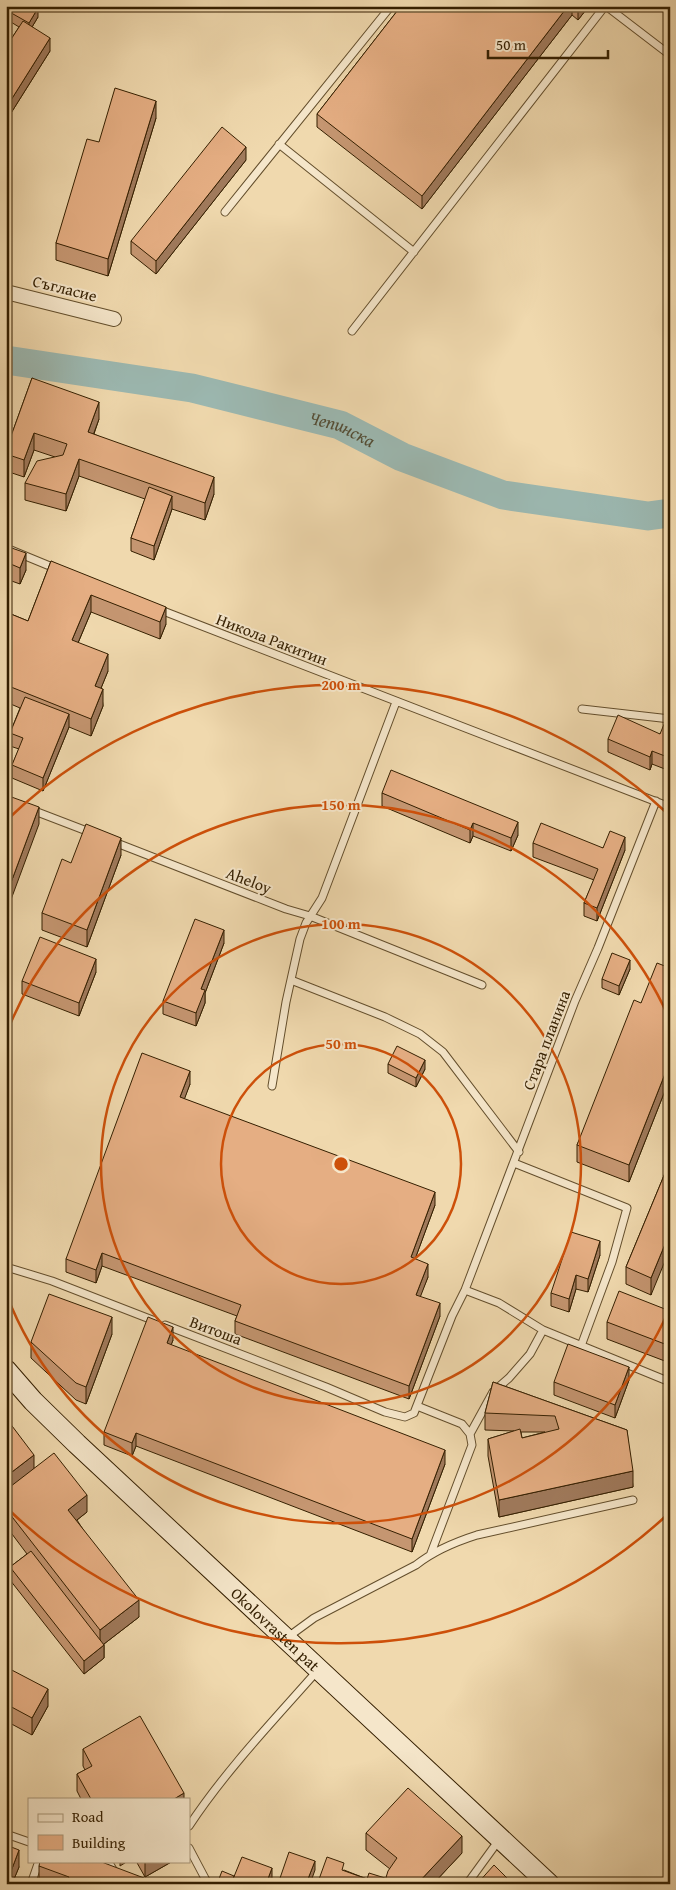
<svg xmlns="http://www.w3.org/2000/svg" width="676" height="1890" font-family="'Gentium Book Plus',serif">
<style>
.lines{fill:none;stroke-linecap:round;stroke-linejoin:round}
.river{stroke:#9cb9b2;stroke-width:29}
.lane-casing{stroke:#634e2c;stroke-width:9}
.street-casing{stroke:#634e2c;stroke-width:16}
.secondary-casing{stroke:#341f00;stroke-width:22}
.lane{stroke:#f5e6ca;stroke-width:7}
.street{stroke:#f5e6ca;stroke-width:14}
.secondary{stroke:#f5e6ca;stroke-width:20}
.wall{fill:#c59671;stroke:#341f00;fill-rule:evenodd}
.shaded-wall{fill:#a07a5c;stroke:#341f00}
.building{fill:#e5ae83;stroke:#341f00}
.ring{fill:none;stroke:#cd500a;stroke-width:2.5}
.labels{text-anchor:middle;stroke-width:4;stroke-linejoin:round;paint-order:stroke}
.street-label{font-size:16px;fill:#341f00;stroke:#f5e6ca}
.water-label{font-size:18px;font-style:italic;fill:#534d35;stroke:#f5e6ca}
.centre{fill:#cd500a;stroke:#f5e6ca;stroke-width:2.5}
.ring-label{font-size:15px;text-anchor:middle;font-weight:bold;fill:#cd500a;stroke:#f5e6ca;stroke-width:4;stroke-linejoin:round;paint-order:stroke}
</style>
<rect width="100%" height="100%" fill="#f0d9ae"/>
<filter id="stains"><feTurbulence type="fractalNoise" baseFrequency=".004" numOctaves="4"/><feColorMatrix values="0 0 0 0 .2 0 0 0 0 .09 0 0 0 0 .02 0 0 0 .5 -.17"/></filter>
<radialGradient id="worn" r=".72"><stop offset=".6" stop-color="#630" stop-opacity="0"/><stop offset="1" stop-color="#630" stop-opacity=".3"/></radialGradient>
<g class="lines">
<path class="river" id="s1" d="M6 360 192 388 340 425 402 457 503 495 648 516 670 513"/>
<defs>
<path id="lane" d="M606 6 670 55
M279 144 414 252
M225 212 391 6
M352 331 605 6
M6 548 57 569
M158 609 670 807
M582 709 670 719
M32 810 92 833
M114 842 286 909 310 916 482 985
M291 980 385 1017 420 1034 443 1052 519 1152
M272 1086 286 1002 300 939 306 923 322 898 396 702
M514 1163 627 1208 612 1262 581 1346
M6 1267 52 1281 155 1321
M465 1290 499 1303 543 1330 670 1382
M165 1325 326 1387 385 1412 405 1417 414 1413 452 1316 465 1290 575 1001 598 948 656 801
M417 1406 462 1424 470 1434 472 1445 431 1553
M470 1434 493 1392 509 1378 530 1354 543 1330
M288 1637 314 1618 416 1565C435 1550 455 1542 477 1535L633 1500
M189 1826C226 1770 274 1720 318 1670
M6 1834 29 1842
M189 1848 208 1884
M108 1861 115 1873
M31 1884 39 1861
M467 1884 499 1840"/>
<path id="street" d="M6 292 114 319"/>
<g id="secondary">
<path id="s2" d="M6 1370 33 1401 77 1444 549 1884"/>
</g>
</defs>
<use href="#lane" class="lane-casing"/>
<use href="#street" class="street-casing"/>
<use href="#secondary" class="secondary-casing"/>
<use href="#lane" class="lane"/>
<use href="#street" class="street"/>
<use href="#secondary" class="secondary"/>
</g>
<path class="wall" d="M6 6 38 17 32 27 50 51 6 121V47L19 27 6 19Z
M66 6H78L74 12Z
M401 6H589L578 20 572 15 422 209 317 127V114Z
M156 118 108 276 56 260V243L99 142Z
M246 160 156 274 131 254V241Z
M32 378 99 419 94 434 214 494 205 520 172 509 154 560 131 551V538L145 499 79 476 66 511 25 500V483L55 457 34 450 24 477 6 471V450Z
M6 546 26 570 20 584 6 579Z
M51 561 166 624 160 639 91 612 78 643 108 671 101 688 103 706 91 736 69 727 43 791 12 778V765L19 749 10 746V733L20 708 6 702V612L28 621Z
M670 719V771L652 764 650 770 608 752V739L660 734Z
M382 793 518 835 511 851 473 836 470 843 382 806Z
M533 843 603 848 625 850 597 921 584 916V903L594 880 533 857Z
M121 855 87 947 42 930V913L71 863Z
M224 943 205 993V1003L196 1026 163 1014V1001Z
M670 968V1078L629 1182 577 1162V1145L641 1003Z
M630 969 619 995 602 988V979Z
M96 972 79 1016 22 994V981Z
M388 1064 425 1069 416 1087 388 1073Z
M190 1084 184 1099 435 1205 415 1259 428 1277 420 1296 440 1316 409 1399 235 1334V1321L237 1316 102 1266 96 1283 66 1272V1259Z
M670 1161 651 1295 626 1284V1267Z
M600 1255 588 1292 576 1289 569 1312 551 1306V1293Z
M670 1311V1363L607 1339V1322Z
M112 1334 86 1404 76 1400 31 1358V1342Z
M173 1340 171 1345 445 1464 412 1552 136 1446 132 1456 104 1445V1432Z
M629 1380 615 1418 554 1395V1382Z
M493 1382 627 1430 633 1487 499 1517 488 1456V1439L514 1431 485 1430V1413ZM521 1432H545L522 1438Z
M6 1418 34 1468 87 1512 77 1520 139 1617 104 1644V1658L84 1674 10 1580V1567L27 1554 6 1526Z
M6 1667 48 1706 32 1735 6 1721Z
M83 1749 184 1799H81L77 1791V1774L85 1770 83 1766Z
M366 1833 462 1853 433 1884H318V1882L344 1870 367 1879 385 1881 390 1869 366 1850Z
M6 1837 8 1845 19 1867 12 1884H6Z
M136 1861H173L145 1877Z
M39 1866 144 1884H40L39 1883Z"/>
<path class="shaded-wall" d="M74 6H78L74 12Z
M568 6H572V15L422 209V196Z
M579 6H589L578 20V7Z
M38 8V17L29 32V23Z
M50 38V51L6 121V108Z
M156 101V118L108 276V259Z
M246 147V160L156 274V261Z
M99 402V419L88 449V432Z
M34 433V450L24 477V460Z
M79 459V476L66 511V494Z
M214 477V494L205 520V503Z
M172 496V509L154 560V546Z
M26 553V570L20 584V568Z
M91 595V612L72 657V640Z
M166 607V624L160 639V622Z
M108 654V671L95 703V686Z
M103 689V706L91 736V719Z
M69 714V727L43 791V778Z
M652 751V764L650 770V757Z
M39 807V824L6 913V896Z
M518 822V835L511 851V838Z
M473 823V836L470 843V830Z
M625 837V850L597 921V908Z
M121 838V855L87 947V930Z
M224 930V943L205 993V1003L196 1026V1013L201 989Z
M96 959V972L79 1016V1003Z
M630 960V969L619 995V986Z
M425 1060V1069L416 1087V1078Z
M670 1061V1078L629 1182V1165Z
M190 1071V1084L180 1111V1097Z
M435 1192V1205L411 1270V1257Z
M670 1232V1249L651 1295V1278Z
M600 1241V1255L588 1292V1279Z
M102 1253V1266L96 1283V1270Z
M428 1264V1277L416 1308V1295Z
M576 1275V1289L569 1312V1299Z
M440 1303V1316L409 1399V1386Z
M112 1317V1334L86 1404V1387Z
M173 1327V1340L167 1356V1343Z
M629 1367V1380L615 1418V1405Z
M136 1433V1446L132 1456V1443Z
M445 1450V1464L412 1552V1539Z
M34 1455V1472L8 1492V1475Z
M633 1471V1487L499 1517V1500Z
M87 1495V1512L68 1527V1510Z
M139 1600V1617L100 1647V1630Z
M104 1645V1658L84 1674V1661Z
M48 1689V1706L32 1735V1718Z
M184 1793V1799H174Z
M462 1836V1853L433 1884H417Z
M19 1850V1867L12 1884H10V1874Z
M120 1861H128L120 1866Z
M145 1861H173L145 1877Z
M315 1861V1870L310 1884H306Z
M272 1868V1881L271 1884H266Z"/>
<path class="building" d="M6 6H35L38 8 29 23 6 10Z
M401 6H568L422 196 317 114Z
M23 21 50 38 6 108V47Z
M115 88 156 101 108 259 56 243 87 139 99 142Z
M222 127 246 147 156 261 131 241Z
M32 378 99 402 88 432 214 477 205 503 79 459 66 494 25 483 37 461 63 455 67 444 34 433 24 460 6 454V450Z
M149 487 172 496 154 546 131 538Z
M6 546 26 553 20 568 6 562Z
M51 561 166 607 160 622 91 595 72 640 108 654 95 686 103 689 91 719 6 685V612L28 621Z
M25 697 69 714 43 778 12 765 23 738 10 733Z
M618 715 660 734 667 717 670 719V758L652 751 650 757 608 739Z
M391 770 518 822 511 838 473 823 470 830 382 793Z
M6 795 39 807 6 896Z
M541 823 603 848 610 831 625 837 597 908 584 903 598 869 533 843Z
M86 824 121 838 87 930 42 913 62 859 71 863Z
M195 919 224 930 201 989 205 990 196 1013 163 1001Z
M40 937 96 959 79 1003 22 981Z
M612 953 630 960 619 986 602 979Z
M657 963 670 968V1061L629 1165 577 1145 634 1000 641 1003Z
M397 1046 425 1060 416 1078 388 1064Z
M142 1053 190 1071 180 1097 435 1192 411 1257 428 1264 416 1295 440 1303 409 1386 235 1321 241 1305 102 1253 96 1270 66 1259Z
M670 1161V1232L651 1278 626 1267Z
M571 1232 600 1241 588 1279 576 1275 569 1299 551 1293Z
M619 1291 670 1311V1346L607 1322Z
M49 1294 112 1317 86 1387 76 1383 31 1342Z
M148 1317 173 1327 167 1343 445 1450 412 1539 136 1433 132 1443 104 1432Z
M568 1344 629 1367 615 1405 554 1382Z
M493 1382 627 1430 633 1471 499 1500 488 1439 520 1429 522 1438 559 1429 555 1416 485 1413Z
M6 1418 34 1455 8 1475 6 1472Z
M54 1453 87 1495 68 1510 139 1600 100 1630 6 1509V1490Z
M31 1551 104 1645 84 1661 10 1567Z
M6 1667 48 1689 32 1718 6 1704Z
M140 1716 184 1793 174 1799H91L77 1774 92 1766 83 1749Z
M408 1788 462 1836 417 1884H384L388 1871 397 1858 366 1833Z
M6 1845 19 1850 10 1874 6 1873Z
M289 1852 315 1861 306 1884H288L279 1881Z
M242 1857 272 1868 266 1884H231Z
M327 1857 344 1863 342 1870 367 1879 369 1873 385 1878 383 1884H323L318 1882Z
M40 1861H99L144 1878 142 1884H66L69 1877 39 1866Z
M494 1865 513 1884H477Z
M222 1871 234 1876 231 1884H217Z
M278 1880 288 1884H277Z"/>
<g class="ring">
<circle cx="341" cy="1164" r="120"/>
<circle cx="341" cy="1164" r="240"/>
<path d="M669 1310A359 359 0 0 1 7 1296M7 1032A359 359 0 0 1 669 1018"/>
<path d="M668 1514A479 479 0 0 1 8 1509M8 819A479 479 0 0 1 668 814"/>
</g>
<g class="labels">
<g class="street-label">
<text transform="translate(65 288) rotate(14)" y="6">Съгласие</text>
<text transform="translate(272 639) rotate(21)" y="6">Никола Ракитин</text>
<text transform="translate(249 880) rotate(21)" y="6">Aheloy</text>
<text transform="translate(546 1040) rotate(-69)" y="6">Стара планина</text>
<text transform="translate(216 1330) rotate(21)" y="6">Витоша</text>
<text dy="6" stroke="none"><textPath href="#s2" startOffset="374">Okolovrasten pat</textPath></text>
</g>
<g class="water-label">
<text dy="6" stroke="none"><textPath href="#s1" startOffset="344">Чепинска</textPath></text>
</g>
</g>
<circle cx="341" cy="1164" r="8" class="centre"/>
<g class="ring-label">
<text x="341" y="690">200 m</text>
<text x="341" y="810">150 m</text>
<text x="341" y="929">100 m</text>
<text x="341" y="1049">50 m</text>
</g>
<rect width="676" height="1890" fill="none" stroke="#f0d9ae" stroke-width="25"/>
<rect x="8" y="8" width="661" height="1875" fill="none" stroke="#341f00" stroke-width="2.5"/>
<rect x="12" y="12" width="651" height="1865" fill="none" stroke="#341f00"/>
<rect x="28" y="1798" width="162" height="65" fill="#f5e6ca" stroke="#a89679"/>
<rect x="38" y="1814" width="25" height="8" fill="#f5e6ca" stroke="#a89679"/>
<text x="72" y="1822" font-size="15" fill="#341f00">Road</text>
<rect x="38" y="1835" width="25" height="15" fill="#e5ae83" stroke="#a89679"/>
<text x="72" y="1848" font-size="15" fill="#341f00">Building</text>
<path d="M488 50v8h120v-8" fill="none" stroke="#341f00" stroke-width="2.5"/>
<text x="496" y="50" font-size="15" fill="#341f00" stroke="#f5e6ca" stroke-width="4" paint-order="stroke">50 m</text>
<rect width="100%" height="100%" filter="url(#stains)"/>
<rect width="100%" height="100%" fill="url(#worn)"/>
</svg>
